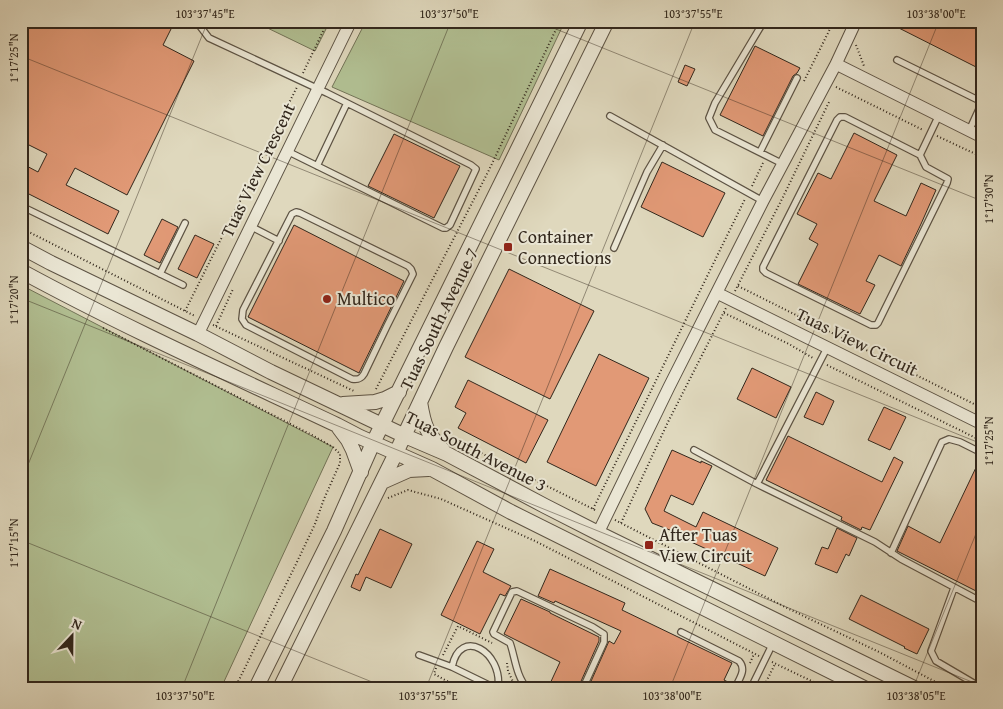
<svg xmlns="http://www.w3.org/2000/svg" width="1003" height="709" font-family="'Gentium Book Plus',serif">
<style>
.green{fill:#b1bf92;stroke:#727357}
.building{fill:#e19976;stroke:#32271c}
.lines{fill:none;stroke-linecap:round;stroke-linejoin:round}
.service-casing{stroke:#5d5344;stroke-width:8}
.minor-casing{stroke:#5d5344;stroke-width:13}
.tertiary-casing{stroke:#5d5344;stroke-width:16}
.path{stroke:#32271c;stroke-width:2;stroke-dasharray:1 2.5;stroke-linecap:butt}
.service{stroke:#eae6d4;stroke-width:5.5}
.minor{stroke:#eae6d4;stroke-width:11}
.tertiary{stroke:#eae6d4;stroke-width:14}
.ticks{fill:none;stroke:#32271c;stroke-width:1;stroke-opacity:0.45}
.poi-dot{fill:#8f2418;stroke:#eae6d4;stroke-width:2}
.labels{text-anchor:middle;stroke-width:4;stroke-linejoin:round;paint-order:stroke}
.street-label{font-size:18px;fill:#32271c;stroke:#eae6d4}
.poi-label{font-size:18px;fill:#32271c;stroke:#eae6d4;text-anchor:start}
.neatline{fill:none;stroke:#32271c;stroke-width:2}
.ticks-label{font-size:12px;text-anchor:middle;fill:#32271c}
</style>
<rect width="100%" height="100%" fill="#dfd8bd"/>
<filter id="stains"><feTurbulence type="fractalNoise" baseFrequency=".004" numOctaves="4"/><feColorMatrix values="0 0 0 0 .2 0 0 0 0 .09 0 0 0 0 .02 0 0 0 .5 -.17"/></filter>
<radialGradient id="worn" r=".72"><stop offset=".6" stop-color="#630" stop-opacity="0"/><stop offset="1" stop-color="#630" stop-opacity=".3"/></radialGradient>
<path class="green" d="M253 21H330L315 51Z
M366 21H565L499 160 332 87Z
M21 285 333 447 221 688H21Z"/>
<path class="building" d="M21 21H175L163 45 194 61 127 195 75 168 66 185 119 211 108 234 21 190V163L38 172 47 154 21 141Z
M885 21H982V70Z
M755 46 800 68 797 73 793 76 763 136 720 115Z
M685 65 695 69 687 86 678 82Z
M854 133 897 155 874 201 906 216 921 183 936 190 921 224 901 266 879 255 866 281 875 285 860 314 798 284 818 244 809 239 817 224 797 214 818 173 831 179Z
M394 134 460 166 434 218 368 186Z
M662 162 725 193 703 237 641 207Z
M162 219 178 227 160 263 144 255Z
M294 225 404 281 359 373 248 317Z
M195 235 214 244 197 278 178 269Z
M509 269 594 311 550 399 465 357Z
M599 354 649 378 596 486 547 462Z
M752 368 791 387 776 418 737 399Z
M468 380 548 420 526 463 458 428 466 413 455 407Z
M816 392 834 401 823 425 804 417Z
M884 407 906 417 890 450 868 440Z
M788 436 882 482 894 457 903 462 870 530 862 527 861 530 841 520 842 517 766 480Z
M672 450 701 463V461L712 466 693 505 671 495 664 511 696 527 703 512 778 548 765 576 689 541 690 538 652 523 645 509Z
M981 457 982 458V594L897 551 908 526 940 543Z
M837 528 857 538 849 556 846 554 837 573 815 564 822 547 828 549Z
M380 529 412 544 391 588 366 577 360 591 351 587 356 574 358 575Z
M477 541 494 549 483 572 511 586 505 596 500 594 480 634 441 615Z
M550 569 625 603 622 610 732 663 724 680 728 682 725 688H588L609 641 614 644 621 631 555 601 554 603 538 596Z
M861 595 929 629 917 654 904 648 905 647 849 619Z
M521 599 550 612V613L599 637V641L578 688H548L560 662 504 634Z"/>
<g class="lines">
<defs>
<path id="service" d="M196 21 209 38 327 93 471 165 476 169 450 225 446 228H443L287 151
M764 21 715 103 709 118 715 130 783 164
M897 60 978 100 981 104 980 107 969 131
M610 116 763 201
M840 117H845L920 155 926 167 948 179 947 183 878 323 876 325H871L766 273 763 270V267L837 120Z
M760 152 797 78
M920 155 939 115
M317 166 347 103
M21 206 183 285
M296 212 300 213 408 266 411 269 413 274 387 326 364 374C361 379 358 380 352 379L246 325 242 319 243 310 292 214Z
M250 226 279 241
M614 248 647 172 663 145
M160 274 185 223
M694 450 757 484 875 542 901 559 982 602
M757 484 827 348
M891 553 942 442 949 439 960 442 982 453
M954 588 931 651 936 661 982 688
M681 632 739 661C747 670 739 679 735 688
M419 655 452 667 495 688
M452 667C460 626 503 652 498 688
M527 688C516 676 515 657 510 643L494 634 493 632 512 592 517 591 593 627 604 634V642L583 688
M751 688 773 643"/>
<path id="minor" d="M836 64 982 137
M717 293 982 424
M198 334 351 21
M598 533 669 387 763 201 836 64 856 21"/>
<path id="tertiary" d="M21 247 51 263 198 334 271 372 405 436 447 454 545 506 598 533 914 688
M21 271C124 327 231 375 337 425L360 437 432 469 511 512 864 688
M420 402C424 426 426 432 443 450
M343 404 375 402 385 399 399 392
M339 428 348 440 353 450 361 472
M382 482 409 470 428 469
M256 688 334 531 373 443 581 21
M280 688 396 453 446 347 607 21"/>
</defs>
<use href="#service" class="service-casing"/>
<use href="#minor" class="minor-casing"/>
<use href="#tertiary" class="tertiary-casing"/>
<path class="path" d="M856 45 864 66
M303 73 328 21
M804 81 834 21
M836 87 923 130
M937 136 982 157
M752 186 763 163
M21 228 195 316
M738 286 982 408
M735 291 783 197 830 100
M185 311 297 87
M724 313 789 344 813 358
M213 325 354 391
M216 326 233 289
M103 328 312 435 333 447 340 454V463L324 499 315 524 297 562 235 688
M827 365 982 441
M376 389 488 172 560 21
M447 436 597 511
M388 498 408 490 441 499 535 541 759 656
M593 509 745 199
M615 520 789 609 881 653 947 688
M621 523 668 422 726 308
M443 655 458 626 492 643
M772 662 826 688
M507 663 508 671 515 686
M750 663 754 654
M436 668 434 674 460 688
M763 688 775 664"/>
<use href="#service" class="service"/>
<use href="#minor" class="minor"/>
<use href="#tertiary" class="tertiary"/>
</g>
<path class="ticks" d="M536 21 982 201M21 56 982 444M21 298 982 686M21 482 208 21M21 540 387 688M182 688 451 21M426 688 695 21M670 688 939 21M913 688 982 519"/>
<g class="poi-dot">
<rect x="503" y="242" width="10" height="10" rx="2.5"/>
<circle cx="327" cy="299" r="5"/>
<rect x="644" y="540" width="10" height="10" rx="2.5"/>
</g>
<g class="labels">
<g class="street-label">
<text transform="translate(258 170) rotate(-64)" y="6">Tuas View Crescent</text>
<text transform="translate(439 319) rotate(-64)" y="6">Tuas South Avenue 7</text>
<text transform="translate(857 342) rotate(26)" y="6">Tuas View Circuit</text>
<text transform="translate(476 451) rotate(27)" y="6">Tuas South Avenue 3</text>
</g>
<g class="poi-label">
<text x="518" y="243">Container<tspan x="518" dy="21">Connections</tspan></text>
<text x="337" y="305">Multico</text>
<text x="659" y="541">After Tuas<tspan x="659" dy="21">View Circuit</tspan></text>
</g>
</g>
<rect width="1003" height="709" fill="none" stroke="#dfd8bd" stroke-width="55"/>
<g transform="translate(72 636) rotate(22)" stroke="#eae6d4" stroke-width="4" paint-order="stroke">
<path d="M0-4L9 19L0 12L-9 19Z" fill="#32271c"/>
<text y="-8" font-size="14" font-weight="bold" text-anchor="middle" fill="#32271c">N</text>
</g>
<rect x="28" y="28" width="948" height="654" class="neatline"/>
<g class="ticks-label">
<text x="205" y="18">103°37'45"E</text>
<text x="449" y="18">103°37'50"E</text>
<text x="693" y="18">103°37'55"E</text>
<text x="936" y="18">103°38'00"E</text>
<text transform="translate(14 58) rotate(-90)" y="4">1°17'25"N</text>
<text transform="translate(989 199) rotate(-90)" y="4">1°17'30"N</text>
<text transform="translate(14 300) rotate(-90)" y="4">1°17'20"N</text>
<text transform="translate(989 441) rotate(-90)" y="4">1°17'25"N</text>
<text transform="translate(14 543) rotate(-90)" y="4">1°17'15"N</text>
<text x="185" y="700">103°37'50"E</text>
<text x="428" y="700">103°37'55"E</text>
<text x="672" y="700">103°38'00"E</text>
<text x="916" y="700">103°38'05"E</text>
</g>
<rect width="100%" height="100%" filter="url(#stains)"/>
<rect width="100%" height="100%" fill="url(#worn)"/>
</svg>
